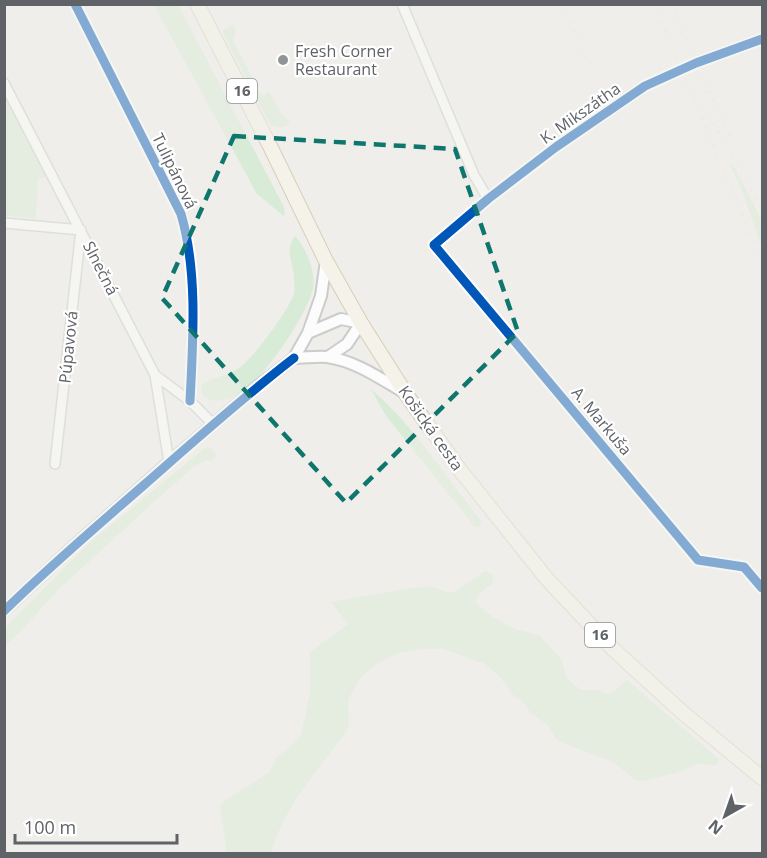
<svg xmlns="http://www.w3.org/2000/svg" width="767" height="858" font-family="'Open Sans',sans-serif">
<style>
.green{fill:#d8ebd6}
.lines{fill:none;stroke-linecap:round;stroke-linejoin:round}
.minor-casing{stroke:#cbcccc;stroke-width:12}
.tertiary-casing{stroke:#cbcccc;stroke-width:14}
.primary-casing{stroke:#d7ceb8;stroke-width:16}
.minor{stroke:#fdfcfc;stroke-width:9}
.tertiary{stroke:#fdfcfc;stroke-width:10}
.primary{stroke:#f4f2e9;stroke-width:14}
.rail{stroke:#e4e4e4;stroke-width:3;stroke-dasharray:1.5 8;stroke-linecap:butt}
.cycleway-casing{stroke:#fff;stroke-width:13}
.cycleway{stroke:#0057b8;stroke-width:9}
.marked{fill:none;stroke:#0f766e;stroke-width:4.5;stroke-dasharray:12 8;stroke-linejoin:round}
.poi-dot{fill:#919496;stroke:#fff;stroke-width:2}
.labels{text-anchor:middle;stroke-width:4.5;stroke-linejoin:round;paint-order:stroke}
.shield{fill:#fff;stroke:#8f9295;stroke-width:1.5}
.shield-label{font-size:15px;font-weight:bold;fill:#5f6368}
.poi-label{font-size:16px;fill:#5f6368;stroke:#fff;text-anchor:start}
.street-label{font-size:16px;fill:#5f6368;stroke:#fff}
</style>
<rect width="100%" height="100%" fill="#efeeea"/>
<path class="green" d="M154 5H178L284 207 285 217 257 194Z
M233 24 236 29 233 40 261 95H265L269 91 281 113 289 121V124C282 128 275 129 269 123L222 31Z
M5 96 46 177 38 178 36 215 34 218 5 216Z
M730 164 734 166 762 221V248L743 193Z
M295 236C306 248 316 271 313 288 308 315 261 383 236 396 228 400 206 405 202 393 201 390 202 387 202 384 212 378 225 376 236 370 251 362 288 311 294 294 295 290 294 284 294 280 294 264 284 251 295 236Z
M371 389C412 424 448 479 481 521L480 526 475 527 386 416Z
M205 448H211L217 455 212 460 205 461 196 465 157 499 58 590 20 632 5 646V628L89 543Z
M485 571 492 574 493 583 477 596 476 603 493 617 515 629 540 636 561 659 567 678 573 684 581 690H599L605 694 611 693 627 680 719 759 717 765 697 764 679 772 642 781 635 780 613 762 561 742 555 738 549 726 530 712 523 702 513 695 500 677 485 664 443 649H421L399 653 381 661 360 678 348 700 349 724 345 733C317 771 284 807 271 853H227L220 807 226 800 270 772 276 757 286 750 301 735 310 694V652L348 624 331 602 399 590 429 586 447 592H454Z"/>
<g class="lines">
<defs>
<path id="minor" d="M75 4 181 214C198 272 193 341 190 401
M402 4 474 175 488 199
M762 39 696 63 645 86 556 147 488 199 434 245 698 560 744 567 762 588
M4 83 155 375 169 462
M4 223 81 230 55 464
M155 375 190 401 214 425"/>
<path id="tertiary" d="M308 333 341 319 361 323 347 344 328 357
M294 358C305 358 317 356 327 357 356 361 381 379 405 393
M4 611 68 551 169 462 259 385 294 358 308 333 321 296 326 261"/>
<path id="primary" d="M197 4 270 146 326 261 361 323 406 394 460 470 547 579 613 649 682 712 762 778"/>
</defs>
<use href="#minor" class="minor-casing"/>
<use href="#tertiary" class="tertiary-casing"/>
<use href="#primary" class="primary-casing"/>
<use href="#minor" class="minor"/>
<use href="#tertiary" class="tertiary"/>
<use href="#primary" class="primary"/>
<path class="rail" d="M563 4 589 66
M654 4 762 262
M671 4 729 136
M709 115 762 210"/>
<defs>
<path id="cycleway" d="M75 4 181 214C198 272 193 341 190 401
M762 39 696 63 645 86 556 147 488 199 434 245 698 560 744 567 762 588
M4 611C49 567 97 526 144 485 193 442 242 398 294 358"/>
</defs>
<use href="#cycleway" class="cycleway-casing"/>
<use href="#cycleway" class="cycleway"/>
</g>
<path d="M0 0H767V858H0ZM234 136 455 149 518 332 346 503 162 298Z" fill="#efeeea" fill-opacity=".55" fill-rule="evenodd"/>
<path class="marked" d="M234 136 455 149 518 332 346 503 162 298Z"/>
<circle class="poi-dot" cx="283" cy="60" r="6"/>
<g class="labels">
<g class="shield">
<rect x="227" y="79" width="30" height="24" rx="4.5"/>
<rect x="585" y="623" width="30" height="24" rx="4.5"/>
</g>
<g class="shield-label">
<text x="242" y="96">16</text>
<text x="600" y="640">16</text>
</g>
<g class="poi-label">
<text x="295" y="57">Fresh Corner<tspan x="295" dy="18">Restaurant</tspan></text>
</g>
<g class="street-label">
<text transform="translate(580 113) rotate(-35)" y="6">K. Mikszátha</text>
<text transform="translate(175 171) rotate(64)" y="6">Tulipánová</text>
<text transform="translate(101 268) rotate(63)" y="6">Slnečná</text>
<text transform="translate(68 347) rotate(-84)" y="6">Púpavová</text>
<text transform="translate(602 421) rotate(50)" y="6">A. Markuša</text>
<text transform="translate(431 428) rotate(55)" y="6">Košická cesta</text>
</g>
</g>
<rect width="767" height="858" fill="none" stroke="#5f6368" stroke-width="12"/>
<g transform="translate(725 816) rotate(220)" stroke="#ffffff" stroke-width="4.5" paint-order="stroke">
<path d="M0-4.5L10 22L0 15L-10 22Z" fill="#5f6368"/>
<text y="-9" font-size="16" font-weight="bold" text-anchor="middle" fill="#5f6368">N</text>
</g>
<path d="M15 834v9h162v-9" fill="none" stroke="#5f6368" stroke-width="3"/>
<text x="24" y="834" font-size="18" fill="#5f6368" stroke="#ffffff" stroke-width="4.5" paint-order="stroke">100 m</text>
</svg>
